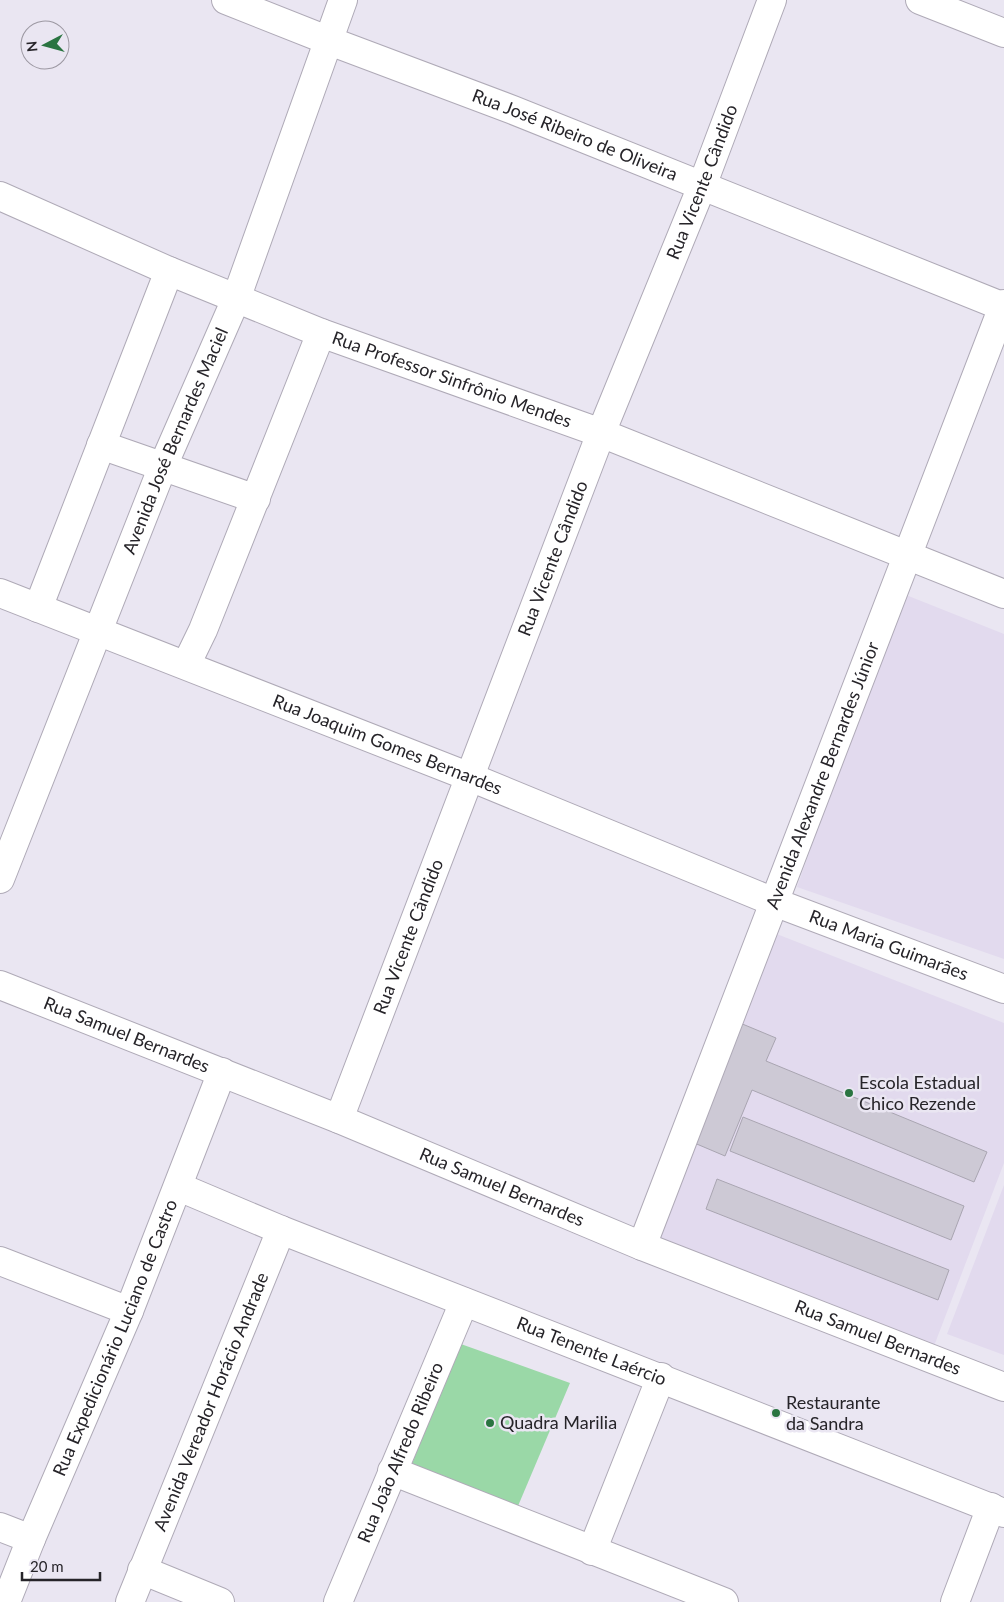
<svg xmlns="http://www.w3.org/2000/svg" width="1004" height="1602" font-family="Lato,sans-serif">
<style>
.built{fill:#e2daee}
.green{fill:#9ad8a7}
.building{fill:#cdc9d5;stroke:#a9a5b1}
.lines{fill:none;stroke-linecap:round;stroke-linejoin:round}
.minor-casing{stroke:#afaab7;stroke-width:30}
.minor{stroke:#fff;stroke-width:28}
.poi-dot{fill:#2a7441;stroke:#eae6f2;stroke-width:2}
.labels{text-anchor:middle;stroke-width:5;stroke-linejoin:round;paint-order:stroke}
.street-label{font-size:18px;fill:#262429;stroke:#eae6f2}
.poi-label{font-size:18px;fill:#262429;stroke:#eae6f2;text-anchor:start}
</style>
<rect width="100%" height="100%" fill="#eae6f2"/>
<path class="built" d="M901 593 1004 634V959L797 887Z
M759 927 1004 1023V1163L934 1346 641 1232Z
M1004 1185V1355L947 1334Z"/>
<path class="green" d="M458 1343 570 1383 518 1506 412 1464Z"/>
<path class="building" d="M740 1023 776 1038 766 1061 987 1152 974 1182 752 1090 725 1156 692 1142Z
M743 1117 964 1206 951 1240 730 1151Z
M717 1179 949 1270 938 1300 706 1209Z"/>
<g class="lines">
<defs>
<g id="minor">
<path id="s1" d="M226 0 327 40 513 110 1004 307"/>
<path d="M920 0 1004 33"/>
<path id="s2" d="M0 196 169 271 321 333 601 433 1004 594"/>
<path d="M101 445 256 499"/>
<path id="s3" d="M0 593 470 777 774 902 1004 989"/>
<path d="M38 608 169 271"/>
<path d="M186 665 203 630 321 333"/>
<path id="s4" d="M0 879 163 466 236 299 343 0"/>
<path id="s5" d="M0 985 339 1119 642 1246 1004 1387"/>
<path id="s6" d="M339 1119 601 433 702 186 772 0"/>
<path id="s7" d="M179 1187 281 1230 1004 1513"/>
<path id="s8" d="M642 1246 1004 304"/>
<path d="M0 1261 129 1311"/>
<path d="M392 1471 724 1602"/>
<path d="M0 1527 31 1539"/>
<path d="M592 1551 661 1377"/>
<path d="M142 1570 220 1602"/>
<path id="s9" d="M6 1602 31 1539 129 1311 222 1072"/>
<path id="s10" d="M130 1602 281 1230"/>
<path id="s11" d="M338 1602 464 1302"/>
<path d="M955 1602 991 1507"/>
</g>
</defs>
<use href="#minor" class="minor-casing"/>
<use href="#minor" class="minor"/>
</g>
<g class="poi-dot">
<circle cx="849" cy="1093" r="5"/>
<circle cx="776" cy="1413" r="5"/>
<circle cx="490" cy="1423" r="5"/>
</g>
<g class="labels">
<g class="street-label">
<text dy="6" stroke="none"><textPath href="#s1" startOffset="374">Rua José Ribeiro de Oliveira</textPath></text>
<text dy="6" stroke="none"><textPath href="#s6" startOffset="1005">Rua Vicente Cândido</textPath></text>
<text dy="6" stroke="none"><textPath href="#s2" startOffset="488">Rua Professor Sinfrônio Mendes</textPath></text>
<text dy="6" stroke="none"><textPath href="#s4" startOffset="472">Avenida José Bernardes Maciel</textPath></text>
<text dy="6" stroke="none"><textPath href="#s6" startOffset="600">Rua Vicente Cândido</textPath></text>
<text dy="6" stroke="none"><textPath href="#s3" startOffset="416">Rua Joaquim Gomes Bernardes</textPath></text>
<text dy="6" stroke="none"><textPath href="#s8" startOffset="504">Avenida Alexandre Bernardes Júnior</textPath></text>
<text dy="6" stroke="none"><textPath href="#s6" startOffset="195">Rua Vicente Cândido</textPath></text>
<text dy="6" stroke="none"><textPath href="#s3" startOffset="956">Rua Maria Guimarães</textPath></text>
<text dy="6" stroke="none"><textPath href="#s5" startOffset="136">Rua Samuel Bernardes</textPath></text>
<text dy="6" stroke="none"><textPath href="#s5" startOffset="541">Rua Samuel Bernardes</textPath></text>
<text dy="6" stroke="none"><textPath href="#s5" startOffset="946">Rua Samuel Bernardes</textPath></text>
<text dy="6" stroke="none"><textPath href="#s9" startOffset="286">Rua Expedicionário Luciano de Castro</textPath></text>
<text dy="6" stroke="none"><textPath href="#s7" startOffset="444">Rua Tenente Laércio</textPath></text>
<text dy="6" stroke="none"><textPath href="#s10" startOffset="216">Avenida Vereador Horácio Andrade</textPath></text>
<text dy="6" stroke="none"><textPath href="#s11" startOffset="162">Rua João Alfredo Ribeiro</textPath></text>
</g>
<g class="poi-label">
<text x="859" y="1089">Escola Estadual<tspan x="859" dy="21">Chico Rezende</tspan></text>
<text x="786" y="1409">Restaurante<tspan x="786" dy="21">da Sandra</tspan></text>
<text x="500" y="1429">Quadra Marilia</text>
</g>
</g>
<g transform="translate(45 45) rotate(264)"><circle r="24" fill="#eae6f2" stroke="#9c98a2"/>
<path d="M0-4L9 19L0 12L-9 19Z" fill="#2a7441"/>
<text y="-8" font-size="14" font-weight="bold" text-anchor="middle" fill="#262429">N</text>
</g>
<path d="M22 1572v8h78v-8" fill="none" stroke="#262429" stroke-width="2.5"/>
<text x="30" y="1572" font-size="15" fill="#262429" stroke="#eae6f2" stroke-width="4" paint-order="stroke">20 m</text>
</svg>
